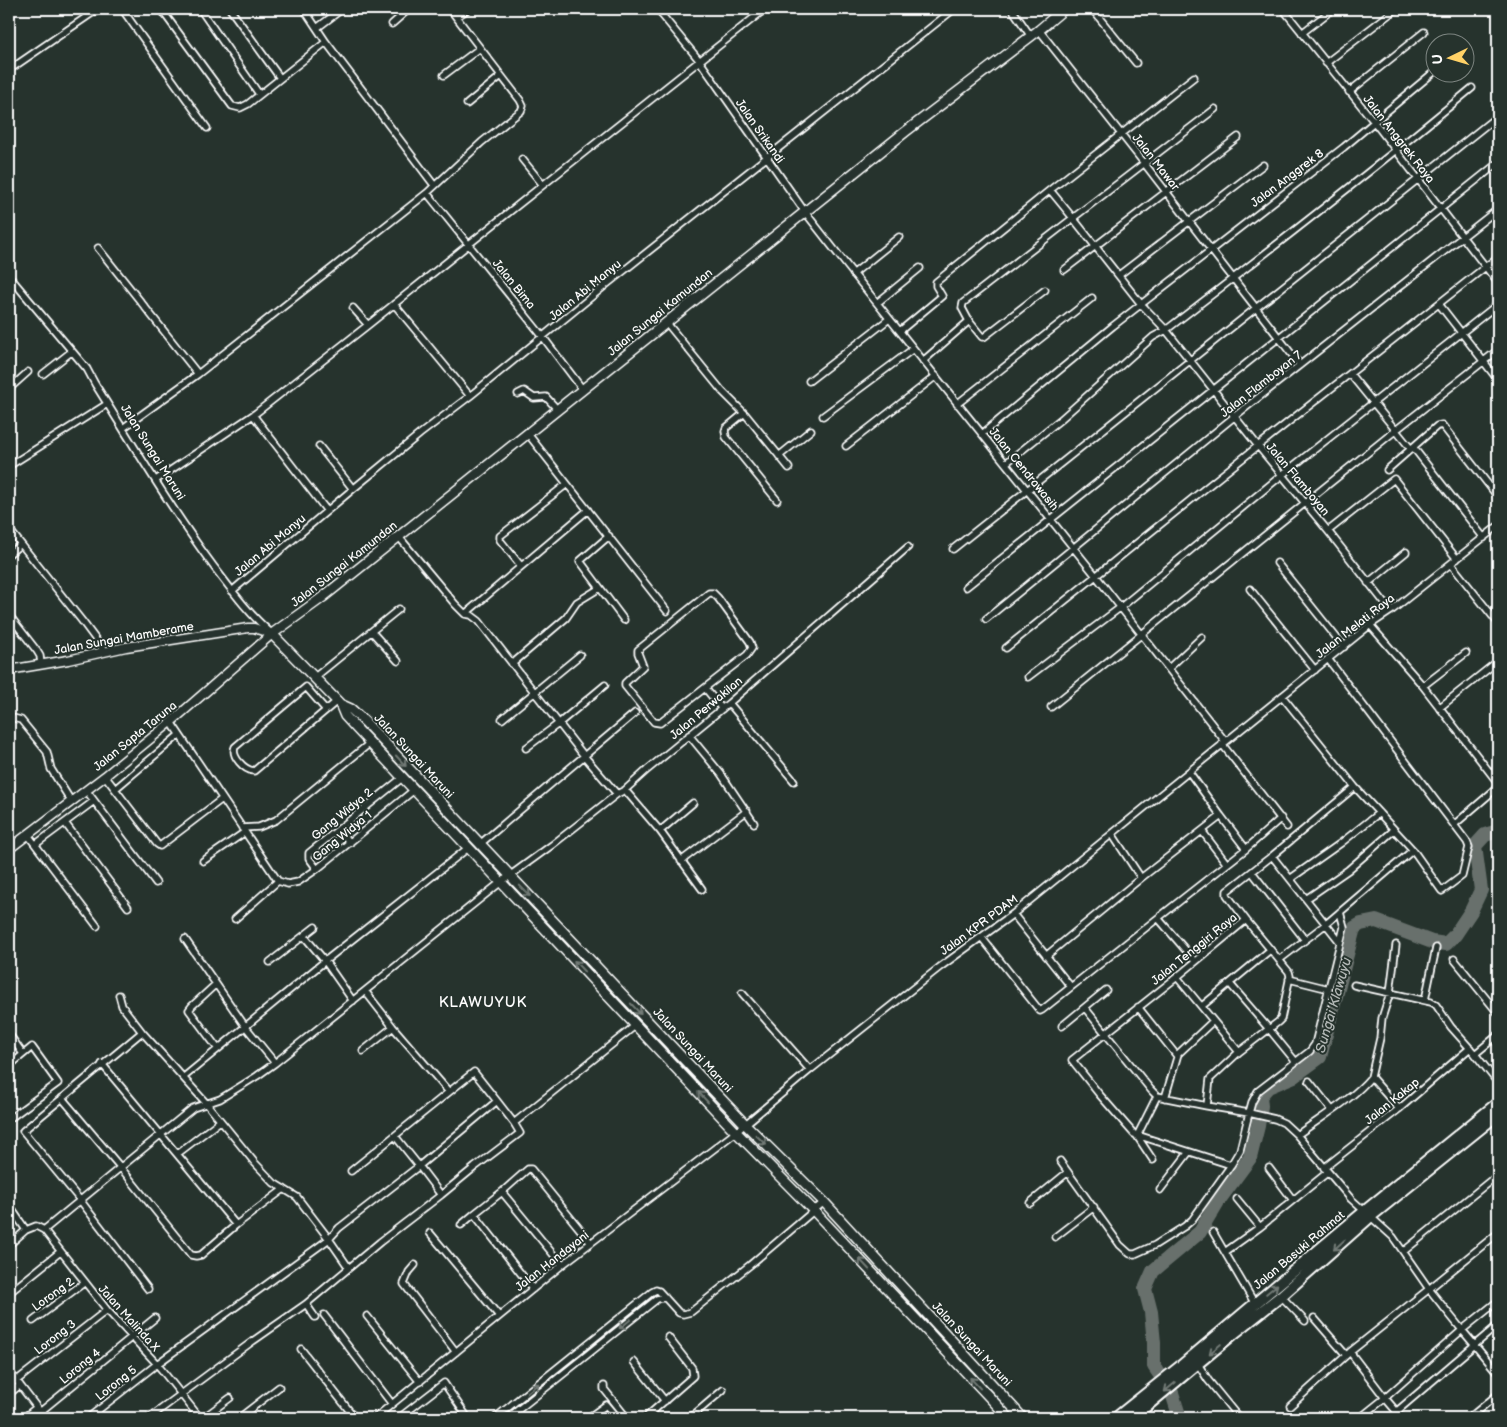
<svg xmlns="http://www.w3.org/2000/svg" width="1507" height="1427" font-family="'Balsamiq Sans',sans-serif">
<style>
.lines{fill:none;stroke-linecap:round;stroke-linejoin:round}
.river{stroke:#67706c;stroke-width:14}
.minor-casing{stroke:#fff;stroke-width:9}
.tertiary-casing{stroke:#fff;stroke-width:11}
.secondary-casing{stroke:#fff;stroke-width:12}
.trunk-casing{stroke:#fff;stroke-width:14}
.minor{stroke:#26332d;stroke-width:5.5}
.tertiary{stroke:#26332d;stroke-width:8}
.secondary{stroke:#26332d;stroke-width:9}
.trunk{stroke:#26332d;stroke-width:10}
.oneway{stroke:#727a76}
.labels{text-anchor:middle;stroke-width:4;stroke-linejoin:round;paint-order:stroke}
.street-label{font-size:12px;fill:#fff;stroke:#26332d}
.water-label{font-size:14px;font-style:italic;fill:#b3b8b6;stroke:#26332d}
.quarter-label{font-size:15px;letter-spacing:1px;fill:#fff;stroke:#26332d}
</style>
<rect width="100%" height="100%" fill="#26332d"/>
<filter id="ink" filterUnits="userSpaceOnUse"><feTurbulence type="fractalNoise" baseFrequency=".02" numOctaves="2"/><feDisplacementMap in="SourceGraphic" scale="10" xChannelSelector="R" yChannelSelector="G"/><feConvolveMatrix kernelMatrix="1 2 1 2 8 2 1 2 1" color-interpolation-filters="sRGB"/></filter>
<g filter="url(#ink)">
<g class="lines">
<path class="river" d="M1180 1418 1172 1393 1154 1366V1343L1151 1312 1145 1289 1153 1271 1200 1232 1219 1200 1250 1158 1258 1126 1261 1106 1260 1096 1268 1087 1294 1076 1320 1057 1354 928 1361 924 1376 921 1432 942 1446 944 1455 935 1471 911 1481 890 1475 846 1485 835 1498 831"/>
<defs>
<path id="minor" d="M122 9 207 128
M161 9 232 106 240 108 248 104 326 42
M200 9 259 94
M230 9 280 78
M304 9 326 42 434 185
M450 9 480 48
M657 9 699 60 805 212 848 267 1096 576 1225 741
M1012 9 1030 35
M1092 9 1136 63
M1283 9 1375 123 1498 283
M456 17 468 9
M392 24 409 9
M317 28 342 9
M1039 30 1144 163 1300 365
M1302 33 1333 9
M1326 63 1396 9
M9 70 98 9
M1349 92 1424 32
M467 104 501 76
M1215 109 1073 218 1141 304 1166 330 1258 446 1328 531 1391 611
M543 185 765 9
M427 193 543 337 583 390
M98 248 198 374
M1064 270 1238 137
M853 274 899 237
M1119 275 1263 165
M9 276 87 369 95 384C134 446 171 509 214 567 231 589 248 613 269 631
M877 303 920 268
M394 304 470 396
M1439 304 1498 380
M353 308 368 325 543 185 522 159
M969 321 962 308 963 303 1073 218 1050 190 1194 77
M666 322 722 391 746 415 789 468
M900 331 942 296 936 286V282L1050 190
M923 361 969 321 982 337H984L1045 290
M43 374 71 352
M1350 374 1411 449
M809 381 889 319
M9 389 28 372
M518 394 524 391 534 398 546 397 558 410
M957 404 1092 298
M743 414 726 428 725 431 726 437 777 500
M253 415 327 511
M823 416 913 349
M123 428 198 374 427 193 482 142 521 111 523 106 520 100 480 48 444 75
M528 434 667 611
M982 434 1113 326 1344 147 1434 72
M319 446 353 489
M846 446 936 376
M1413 447 1484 538
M779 456 811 430
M1006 463 1061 419 1153 337 1166 330C1269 251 1372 171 1472 88
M9 466 107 404
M1387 470 1437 426 1442 425 1498 497
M156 480 256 413 368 325
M9 529 82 621 105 652
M1328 531 1394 479 1457 559
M609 536 580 561 624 620
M399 537 455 604 465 614 471 615 479 621 585 757 617 794
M953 549 1495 118
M9 554 21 544
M1277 563 1344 647
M1451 564 1498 623
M521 566 500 540V536L567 484
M1368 583 1406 552
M966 587 1498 163
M1250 589 1315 670
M232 591 353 489 420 434 470 396 607 284 954 9
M709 593H713L718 598 750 642 752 648 747 655 660 723 654 722 625 686V683L643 666 638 653V650Z
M465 614 588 510
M9 615 37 651 40 656 41 664
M986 619 1235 416 1498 209
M1370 625 1423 686 1498 783
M372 632 398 661
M1006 648 1258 446 1498 257
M512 664 566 618 577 602 600 588
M1169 668 1202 637
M315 677 399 609
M1028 677 1121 607 1282 475 1498 304
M1423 686 1466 653
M705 688 722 709
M1282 696 1355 787 1413 850 1441 890 1442 891 1462 876 1469 847 1467 842 1328 659
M729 703 794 781
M1051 707 1396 430 1498 350
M1439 708 1498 661
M326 710 306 687 235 747C231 756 244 770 254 771L337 701
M502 719 580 655
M9 720 13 718 21 720 47 752 51 769 71 801
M171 722 278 881 235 919
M689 735 721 774 754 823
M1222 744 1287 827
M526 748 558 724 605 685
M1189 772 1221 816
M105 776 157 844 160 846 222 799
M115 789 179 735
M86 790 156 883
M625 790 660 831 702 889
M65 823 128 907
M1455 824 1498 787
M242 828 259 827 276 820 370 743
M340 830 350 843
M660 831 693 803
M1202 831 1227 864
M1112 834 1141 878
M28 835 97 926
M36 844 94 801
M480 844 635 713
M1272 856 1340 942
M203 861 245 832
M681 861 747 811
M317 869 309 858V853L402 778
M1252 872 1305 940
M1290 879 1341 843 1379 813
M278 881 288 884 298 882 317 869 414 790
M1306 899 1348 870 1394 830
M1013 914 1071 987
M1158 918 1246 849 1281 818
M304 936 325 961 353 1001
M982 938 1040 1011 1042 1010 1158 918 1195 961
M185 939 245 1026 275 1063
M1396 945 1390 993 1382 1018 1380 1038 1371 1077 1399 1109
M1046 956 1141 878 1221 816 1246 849
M1454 959 1498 1013
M1279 960 1326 924 1413 850
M270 962 315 927
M1177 977 1239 1052 1210 1079 1207 1106
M1289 979 1329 989
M216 984 192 1006 189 1010 218 1049
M1230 984 1269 1029 1296 1062
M1354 985 1431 1002 1436 1005 1451 1027 1475 1054 1498 1083
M365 991 393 1027 449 1092 474 1072 497 1101
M742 993 810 1070
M119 995 122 1006 142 1032 207 1104 255 1163 274 1183 297 1197 329 1239 349 1268
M1425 1000 1436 948
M1202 1006 1270 950
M1138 1007 1177 1056
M1085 1008 1151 1090 1157 1096 1207 1106 1249 1113 1275 1119 1284 1123 1297 1135 1351 1199 1393 1237 1429 1289 1350 1352 1290 1406
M1062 1026 1106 990
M142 1032 24 1130 23 1131 80 1200 148 1289
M9 1034 23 1054
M363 1051 393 1027
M1239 1052 1278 1022 1281 1019 1290 976 1289 972 1246 920
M1475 1054 1498 1035
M102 1064 236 1225
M9 1066 32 1047 58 1083 9 1119
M184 1077 325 961 468 848
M1309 1081 1332 1110
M62 1098 121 1168 191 1255 196 1256 201 1255 236 1225 284 1189
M1165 1098 1178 1054 1213 1021
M497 1101 514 1123 520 1133 475 1167 441 1195 419 1166Z
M514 1123 636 1025
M1297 1135C1320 1118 1353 1099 1371 1077
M1137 1136 1157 1096
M1137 1136 1153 1160
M177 1154 220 1121
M1060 1161 1120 1245 1130 1254H1135L1155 1245 1185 1226 1192 1220 1231 1165 1240 1150 1249 1113 1252 1102 1258 1091 1310 1051 1315 1044 1344 927 1340 912
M1231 1165 1134 1134 1099 1094 1072 1060 1177 977 1246 920 1227 895V891L1272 856 1355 787
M1269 1168 1293 1200
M1324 1168 1399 1109 1470 1048
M351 1171 449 1092
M1160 1190 1189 1152
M502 1192 474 1214 533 1289
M1237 1199 1260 1227
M1030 1203 1068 1172
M9 1205 26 1230 36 1226 44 1230
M461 1225 474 1214
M44 1230 193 1108 220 1099 257 1076 275 1063 501 882 552 845 617 794 625 790 647 770 729 703 908 547
M44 1230 107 1310 157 1364 200 1418
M1213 1232 1255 1304
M430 1233 499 1316
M1055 1237 1094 1207
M9 1245 26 1230
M1404 1251 1490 1181 1494 1180 1498 1185
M1225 1252 1260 1227 1328 1172
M415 1265 409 1272 404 1284 456 1352
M562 1265 502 1192 528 1169H531L591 1243
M9 1293 60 1252
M1281 1296 1305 1321
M1498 1301 1462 1330 1498 1373
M306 1304 315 1317
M324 1315 392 1404
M367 1316 420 1382
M1314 1318 1346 1355
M33 1321 85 1282
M301 1349 355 1418
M1350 1352 1385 1398 1360 1418
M634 1362 665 1401
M1198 1364 1208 1380 1239 1418
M9 1371 45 1418
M16 1381 107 1310
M604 1386V1389L627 1418
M9 1394 20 1385
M40 1412 155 1318
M1396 1412 1498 1325
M23 1418 36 1408
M88 1418 157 1364 329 1239 339 1228 419 1166 395 1136
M149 1418 253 1341 306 1304 380 1242 441 1195
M203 1418 230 1398
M239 1418 279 1387
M375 1418 562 1265 736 1132 810 1070 940 967 1013 914 1370 625 1391 611 1498 526
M399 1418 444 1383 468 1418
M495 1418 652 1292 656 1290 659 1291 679 1313 683 1314 691 1312 750 1265 824 1202
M508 1418 657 1299 665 1297
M588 1418 606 1405 617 1418
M645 1418 693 1376 692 1368 668 1337
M690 1418 723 1390
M1402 1418 1385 1398 1462 1330 1429 1289 1498 1233
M1469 1418 1498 1394"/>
<path id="tertiary" d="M9 670 68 660 126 647 248 628H254L272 634 171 722 105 776 9 849"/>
<path id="secondary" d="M340 704 345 716 356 728 736 1132 814 1211 1009 1418
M1023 1418 824 1202 745 1124 365 722 351 709 340 704 272 634 323 597 905 132 1039 30 1064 9"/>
<path id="trunk" d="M1116 1418 1181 1366 1365 1211 1498 1103
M1132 1418 1233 1334 1281 1296 1371 1216 1498 1114"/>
</defs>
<use href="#minor" class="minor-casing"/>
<use href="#tertiary" class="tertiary-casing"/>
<use href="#secondary" class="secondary-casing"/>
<use href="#trunk" class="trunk-casing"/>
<use href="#minor" class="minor"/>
<use href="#tertiary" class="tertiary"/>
<use href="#secondary" class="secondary"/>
<use href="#trunk" class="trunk"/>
</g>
<defs><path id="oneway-shaft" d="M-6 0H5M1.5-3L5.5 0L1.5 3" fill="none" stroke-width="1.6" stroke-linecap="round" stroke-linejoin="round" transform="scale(1.25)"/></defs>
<g class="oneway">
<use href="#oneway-shaft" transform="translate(401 761) rotate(47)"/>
<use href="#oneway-shaft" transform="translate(525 891) rotate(46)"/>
<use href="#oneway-shaft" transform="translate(579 966) rotate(-133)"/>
<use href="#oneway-shaft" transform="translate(636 1009) rotate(47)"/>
<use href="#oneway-shaft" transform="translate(703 1097) rotate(-133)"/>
<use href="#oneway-shaft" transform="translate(761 1140) rotate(44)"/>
<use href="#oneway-shaft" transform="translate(1339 1245) rotate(138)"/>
<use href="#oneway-shaft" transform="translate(864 1264) rotate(-133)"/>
<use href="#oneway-shaft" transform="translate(1272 1289) rotate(-40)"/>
<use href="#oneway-shaft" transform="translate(625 1324) rotate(141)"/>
<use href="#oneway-shaft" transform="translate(1215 1349) rotate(140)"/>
<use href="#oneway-shaft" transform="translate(975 1383) rotate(-133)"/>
<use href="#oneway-shaft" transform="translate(1170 1387) rotate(140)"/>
<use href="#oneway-shaft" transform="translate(533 1388) rotate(-39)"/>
</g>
</g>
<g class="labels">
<g class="street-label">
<text transform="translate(760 131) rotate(55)" y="4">Jalan Srikandi</text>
<text transform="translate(1399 139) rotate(52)" y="4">Jalan Anggrek Raya</text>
<text transform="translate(1156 162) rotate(52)" y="4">Jalan Mawar</text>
<text transform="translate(1287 178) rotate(-37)" y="4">Jalan Anggrek 8</text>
<text transform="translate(514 284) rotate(51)" y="4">Jalan Bima</text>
<text transform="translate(585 290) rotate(-39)" y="4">Jalan Abi Manyu</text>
<text transform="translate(660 312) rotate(-39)" y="4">Jalan Sungai Kamundan</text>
<text transform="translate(1261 384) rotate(-38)" y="4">Jalan Flamboyan 7</text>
<text transform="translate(153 452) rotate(58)" y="4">Jalan Sungai Maruni</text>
<text transform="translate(1024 469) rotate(51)" y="4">Jalan Cendrawasih</text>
<text transform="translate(1298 479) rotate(50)" y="4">Jalan Flamboyan</text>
<text transform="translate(270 545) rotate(-40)" y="4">Jalan Abi Manyu</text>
<text transform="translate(344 564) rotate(-38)" y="4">Jalan Sungai Kamundan</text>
<text transform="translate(1355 626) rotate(-38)" y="4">Jalan Melati Raya</text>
<text transform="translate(124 638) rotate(-10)" y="4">Jalan Sungai Mamberame</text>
<text transform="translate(706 708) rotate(-40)" y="4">Jalan Perwakilan</text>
<text transform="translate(135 736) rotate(-39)" y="4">Jalan Sapta Taruna</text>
<text transform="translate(414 756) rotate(47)" y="4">Jalan Sungai Maruni</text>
<text transform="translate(342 814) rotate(-39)" y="4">Gang Widya 2</text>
<text transform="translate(342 836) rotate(-39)" y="4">Gang Widya 1</text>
<text transform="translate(979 925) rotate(-36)" y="4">Jalan KPR PDAM</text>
<text transform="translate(1194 949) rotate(-39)" y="4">Jalan Tenggiri Raya</text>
<text transform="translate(693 1050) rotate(47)" y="4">Jalan Sungai Maruni</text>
<text transform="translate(1392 1101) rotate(-39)" y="4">Jalan Kakap</text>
<text transform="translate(1299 1250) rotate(-40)" y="4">Jalan Basuki Rahmat</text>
<text transform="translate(552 1261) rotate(-38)" y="4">Jalan Handayani</text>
<text transform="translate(53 1294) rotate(-36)" y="4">Lorong 2</text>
<text transform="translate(129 1318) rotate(48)" y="4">Jalan Malinda X</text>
<text transform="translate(55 1337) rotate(-38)" y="4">Lorong 3</text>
<text transform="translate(972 1344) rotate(47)" y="4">Jalan Sungai Maruni</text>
<text transform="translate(80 1366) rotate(-39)" y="4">Lorong 4</text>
<text transform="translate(116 1383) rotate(-38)" y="4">Lorong 5</text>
</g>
<g class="water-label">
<text transform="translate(1333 1005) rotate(-74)" y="5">Sungai Klawuyu</text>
</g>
<g class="quarter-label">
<text x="483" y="1007">KLAWUYUK</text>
</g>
</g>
<rect width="1507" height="1427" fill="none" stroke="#26332d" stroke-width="30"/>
<rect x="15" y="15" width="1477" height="1397" fill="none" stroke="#fff" stroke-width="2" filter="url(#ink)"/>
<g transform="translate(1450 58) rotate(265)"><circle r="24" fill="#26332d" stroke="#7d8581"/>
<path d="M0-4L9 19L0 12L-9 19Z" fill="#ffd166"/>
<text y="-8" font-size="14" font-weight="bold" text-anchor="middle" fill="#ffffff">U</text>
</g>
</svg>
